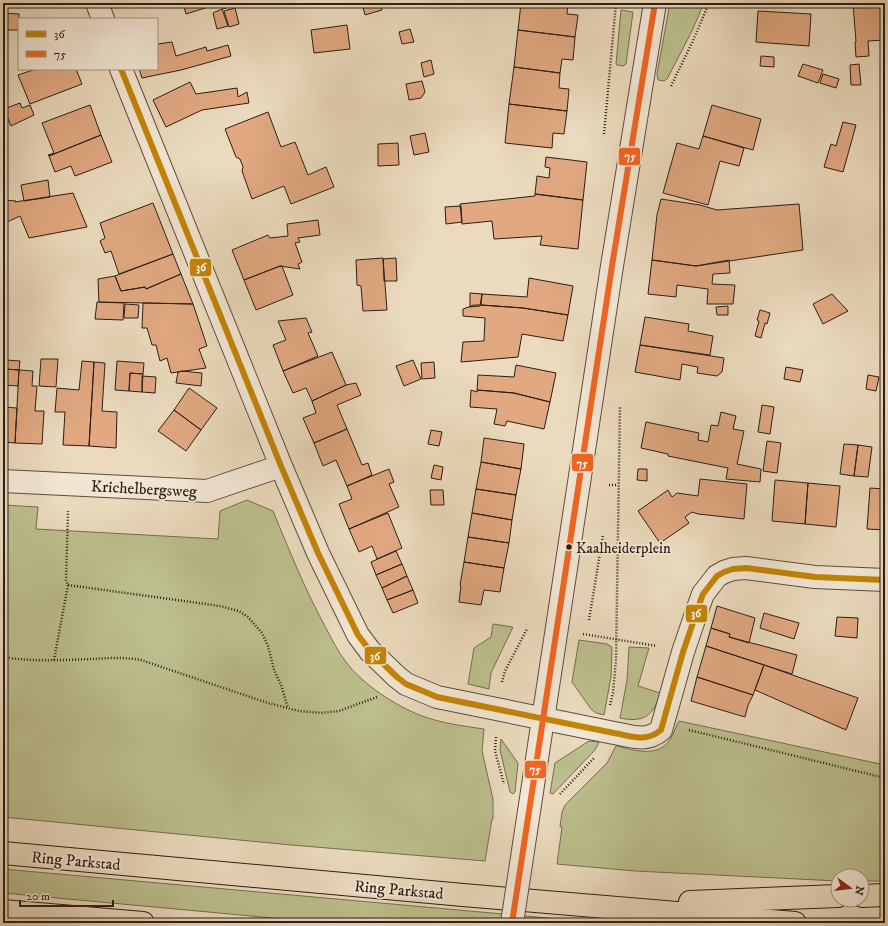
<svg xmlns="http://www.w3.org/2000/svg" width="888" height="926" font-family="'IM FELL DW Pica',serif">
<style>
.green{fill:#bcbe8d;stroke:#746e51}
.building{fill:#e1a881;stroke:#2b1e15}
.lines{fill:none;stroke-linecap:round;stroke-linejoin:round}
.minor-casing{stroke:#5b4d3f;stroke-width:24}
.tertiary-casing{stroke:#5b4d3f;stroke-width:24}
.trunk-casing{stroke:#2b1e15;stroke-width:24}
.path{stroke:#2b1e15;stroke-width:2.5;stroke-dasharray:1 2;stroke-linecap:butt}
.minor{stroke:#f2e7d4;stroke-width:22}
.tertiary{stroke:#f2e7d4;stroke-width:22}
.trunk{stroke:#ebdabd;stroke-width:22}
.tertiary-bridge-casing{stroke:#5b4d3f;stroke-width:24;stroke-linecap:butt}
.tertiary-bridge{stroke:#f2e7d4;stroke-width:22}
.bus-1-casing{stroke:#f2e7d4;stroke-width:9}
.bus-2-casing{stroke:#f2e7d4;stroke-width:9}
.bus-1{stroke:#c48405;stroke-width:6}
.bus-2{stroke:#f26522;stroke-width:6}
.bus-dot{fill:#2b1e15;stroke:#f2e7d4;stroke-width:1.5}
.labels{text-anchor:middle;stroke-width:3.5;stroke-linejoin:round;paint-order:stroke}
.bus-label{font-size:15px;fill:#2b1e15;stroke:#f2e7d4;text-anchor:start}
.street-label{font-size:16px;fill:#2b1e15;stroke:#f2e7d4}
.line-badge{stroke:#f2e7d4;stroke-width:1.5}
.badge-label{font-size:11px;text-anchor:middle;font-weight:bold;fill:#fff}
</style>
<rect width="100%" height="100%" fill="#ebdabd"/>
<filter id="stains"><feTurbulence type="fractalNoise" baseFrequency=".005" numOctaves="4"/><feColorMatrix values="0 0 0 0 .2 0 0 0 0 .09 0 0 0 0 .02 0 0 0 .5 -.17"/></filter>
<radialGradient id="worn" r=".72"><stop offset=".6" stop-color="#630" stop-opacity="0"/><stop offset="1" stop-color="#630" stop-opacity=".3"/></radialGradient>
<path class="green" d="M670 3H704L692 31 667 79 664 81 658 80 657 74Z
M621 10 633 12 626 64 623 66 617 65 616 64Z
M247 500 273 511C290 552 306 592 327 630 333 641 338 652 346 662 362 684 396 706 422 716 441 723 463 726 484 729L482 751 493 799V819H492L485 861 291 845 3 817V505L38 507 36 529 218 539 220 511Z
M493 624 513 627 491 673 489 689 468 684 474 648 491 637Z
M579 640 607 644 612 647 611 677 604 715 596 713 591 709 572 682Z
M629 647 649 648 638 686 660 693C654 716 643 723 620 718L627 680Z
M679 721 885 765V881H862V876H838V881L635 871 557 864 562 827H560L562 812 565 805 607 763 616 746C634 750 659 759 671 738 674 733 676 726 679 721Z
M501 739 518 763 515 792 513 794 510 792 500 750Z
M589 741 599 742 595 750 553 794 550 793 555 763Z
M3 869 603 923H327L3 893Z"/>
<path class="building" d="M183 3H221L186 14Z
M222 3H241L223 9Z
M362 3H379L382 10 365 15Z
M521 3H568L567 14 578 15 575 37 518 30Z
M853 3H884L885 40 868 41 869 56 856 57 855 42H856Z
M235 8 239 24 229 27 224 11Z
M222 9 228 26 217 29 213 13Z
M758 11 811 14 809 46 756 42Z
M3 13 19 14V30H3Z
M347 25 350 49 314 53 311 30Z
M410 29 414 42 402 44 399 32Z
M518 30 575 37 573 60 562 59 560 73 514 67Z
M172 42 176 56 206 47 207 51 228 45 231 56 181 70 142 78 139 69H157V44Z
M761 56 774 57V67L760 66Z
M431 60 434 74 424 77 421 63Z
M803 64 823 70 818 83 798 76Z
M859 64 861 85H851L850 65Z
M514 67 560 73 559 88 569 89 567 111 509 104Z
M36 69H76L82 84 30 104 18 75Z
M823 74 839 79 836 88 820 83Z
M422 81 425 92 421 98 409 100 406 84Z
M190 82 196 94 237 88 238 97 247 92 249 103 202 110 166 127 153 100Z
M20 103 22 108 30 105 34 115 11 126 4 109Z
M509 104 567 111 564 134 553 133 552 148 505 143Z
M90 105 101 135 49 156 48 155 54 153 42 123Z
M712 105 761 119 753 150 703 136Z
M268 112 281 147 295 142 308 175 326 167 334 187 291 204 284 186 252 199 242 171 243 167 240 159 236 157 225 129Z
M843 122 856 125 843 172 824 167 831 144 836 146Z
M425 133 429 152 414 155 410 136Z
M101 135 112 162 75 176 71 166 55 172 49 156Z
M703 136 744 148 739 166 720 161 708 205 663 193 677 143 699 149Z
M398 143 399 165 378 166V144Z
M546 157 587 162 583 200 535 194 537 176 549 178 550 168 545 167Z
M48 180 50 197 24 201 21 185Z
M73 193 87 227 29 238 20 216 7 222 3 210V200L16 201 15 202Z
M535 194 583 200 578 249 540 245 542 236 494 239 492 221 462 224 460 204 535 196Z
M661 199 700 205 717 210 799 204 803 250 696 266 652 260 657 215Z
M153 203 173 254 119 274 111 251 105 253 100 241 105 238 100 223Z
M461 206 462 222 446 224 445 207Z
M318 220 320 235 298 238 300 242 295 243 302 262 298 264 300 269 280 266 244 280 232 250 268 235 270 238 288 236 287 224Z
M173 254 181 274 146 289 145 287 121 291 115 276Z
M383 258 387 310 363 311 361 286 357 285 356 260Z
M396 258 397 281H384L383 259Z
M652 260 696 266 729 260 730 273 713 274 712 284 735 285 733 304H707L708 289 677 285 676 297 648 294Z
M280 266H282L293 295 256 310 244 280Z
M181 274 193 304 99 302 98 279 115 276 121 291 145 287 146 289Z
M529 278 573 286 568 315 523 308 481 305 482 294 527 297Z
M470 293 482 294 480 306 470 307Z
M832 294 848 311 823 324 813 304Z
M97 302 124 303 123 320 95 319Z
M143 303 193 304 207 346 199 349 206 368 171 373 167 358 160 361 156 345H152L147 328H142Z
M125 304 139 305 138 318H124Z
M474 305H481L523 308 568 315 563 341 522 334 518 357 461 362 463 342 484 341 485 318 463 316V309Z
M728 306V315H717L716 307Z
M760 310 770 313 767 324 765 323 761 338 755 336 759 321 757 320Z
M645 317 689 324 688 331 713 336 710 355 640 345Z
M306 318 312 332 308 333 318 356 283 371 273 345 286 340 278 321Z
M640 345 724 358 722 372 717 376 697 373 698 367 682 364 680 380 635 372Z
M332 352 346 385 312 401 306 388 293 393 283 371Z
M41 359H58L56 387 39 386Z
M6 360 20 361 19 370 5 369Z
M413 360 421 379 404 386 396 366Z
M82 361 94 362 89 446 63 445 65 412H55L57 388 79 390Z
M117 361 144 363 143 374 130 373 129 391 115 390Z
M94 362 105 363 102 411 117 412 116 448 89 446Z
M434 362 435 378 422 379 421 363Z
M516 365 556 373 550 402 514 393 477 390 478 375 514 377Z
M786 367 803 370 800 382 784 379Z
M5 369 19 370 18 386 4 385Z
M19 370 33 371 32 386H37L35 411H44L42 444 15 443Z
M182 371 202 373 201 386 176 383 178 372Z
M130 373 143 374 142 392 129 391Z
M868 375 879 377 876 391 866 389Z
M142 376 156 377 155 393 142 392Z
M356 383 361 395 337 405 347 429 314 443 303 418 316 413 312 401 346 385Z
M189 388 217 408 201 430 174 410Z
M471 390 477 392V390L514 393 550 402 544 429 507 421 505 426 494 424 497 409 470 407Z
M762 405 774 407 770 434 758 432Z
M3 407 17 408 15 443 3 442Z
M174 410 201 430 186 451 158 431Z
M721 412 736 416 733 429 744 431 737 464 761 469 760 482 726 479 728 468 668 456V454L641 448 646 422 699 433 698 440 708 442 711 425 718 426Z
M347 429 362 465 368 463 372 475 347 486 336 460 323 466 314 443Z
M431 430 442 432 439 446 428 444Z
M484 438 524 444 521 469 481 462Z
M767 441 781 443 777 473 763 471Z
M844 444 858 445 854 476 840 474Z
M858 445 872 447 868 477 854 476Z
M481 462 521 469 516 495 476 489Z
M434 465 443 467 441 480 431 478Z
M389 469 394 482 389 484 399 507 349 529 339 504 352 499 347 486Z
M638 469H647V481L637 480Z
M700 479 747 484 744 519 698 514 692 512 685 517 689 523 660 543 638 511 668 490 672 497 677 493 698 496Z
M775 480 808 483 805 524 772 521Z
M808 483 840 486 836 527 805 524Z
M870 488 885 489V530L867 529Z
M476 489 516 495 512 520 472 513Z
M430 490H443L444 505H431Z
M388 513 402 548 377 559 372 546 359 552 349 529Z
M472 513 512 520 509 543 468 537Z
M468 537 509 543 504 568 464 562Z
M396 551 402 564 376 575 371 562Z
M464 562 504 568 500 592 484 590 481 605 459 602 461 586 460 585Z
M402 564 407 576 382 588 376 575Z
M407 576 413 590 387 600 382 588Z
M413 590 418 603 393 613 387 600Z
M717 606 755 618 749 643 729 637 730 634 711 628Z
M764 613 799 623 794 639 760 628Z
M837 617 858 618 857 638 835 636Z
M711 628 730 634 729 637 797 655 792 674 706 646Z
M706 646 764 665 753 695 697 677Z
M764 665 858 698 846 730 755 690Z
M697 677 753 695 748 705 745 717 691 701Z"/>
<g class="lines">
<defs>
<path id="minor" d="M97 3 103 19
M121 69 281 466 318 553 358 635 370 651 397 677 406 684 437 697 614 733C632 736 645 743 661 730L683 652 699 605 703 594 717 576 724 572 733 569 746 568 815 577 885 580
M3 481 207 491 281 466"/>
<path id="tertiary" d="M526 831 612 266 655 3"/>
<path id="trunk" d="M3 853 463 895 795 923
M862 896 885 895
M690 902 838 896
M3 911 143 923"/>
</defs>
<use href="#minor" class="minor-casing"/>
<use href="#tertiary" class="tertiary-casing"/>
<use href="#trunk" class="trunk-casing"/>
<path class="path" d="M671 86 692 43 709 3
M604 134 616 3
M609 485H618
M68 585 220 606 239 611 248 617 262 633 268 646 274 670 281 685 288 708
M589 620 603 535
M583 634 657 646
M3 657C32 662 63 660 92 659 108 658 125 657 141 660L268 703 299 711 321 713 339 711 377 697
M54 660 68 585 66 580 68 511
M502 682 505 671 527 629
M610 705 613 693 616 659 620 406
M689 730 885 778
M496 737 495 751 504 784
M560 794 595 757"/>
<use href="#minor" class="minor"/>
<use href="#tertiary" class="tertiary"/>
<use href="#trunk" class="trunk"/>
<defs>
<path id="tertiary-bridge" d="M512 923 526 831"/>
</defs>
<use href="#tertiary-bridge" class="tertiary-bridge-casing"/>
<use href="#tertiary-bridge" class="tertiary-bridge"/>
<defs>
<path id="bus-1" d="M121 69 281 466 318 553 358 635 370 651 397 677 406 684 437 697 614 733C632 736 645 743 661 730L683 652 699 605 703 594 717 576 724 572 733 569 746 568 815 577 885 580"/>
<path id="bus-2" d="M512 923 612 266 655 3"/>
</defs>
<use href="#bus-1" class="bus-1-casing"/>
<use href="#bus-2" class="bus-2-casing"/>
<use href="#bus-1" class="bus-1"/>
<use href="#bus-2" class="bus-2"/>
</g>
<circle class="bus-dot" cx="569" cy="547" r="3.5"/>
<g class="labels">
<g class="bus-label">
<text x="576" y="553">Kaalheiderplein</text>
</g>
<g class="street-label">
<text transform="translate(144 488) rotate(3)" y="6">Krichelbergsweg</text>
<text transform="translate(76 860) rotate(5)" y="6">Ring Parkstad</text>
<text transform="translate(399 889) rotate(5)" y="6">Ring Parkstad</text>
</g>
</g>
<g class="line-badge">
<rect x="618" y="147" width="23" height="19" rx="4" fill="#f26522"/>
<rect x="189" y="258" width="23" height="19" rx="4" fill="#c48405"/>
<rect x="571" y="453" width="23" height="19" rx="4" fill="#f26522"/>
<rect x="685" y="604" width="23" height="19" rx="4" fill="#c48405"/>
<rect x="364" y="646" width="23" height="19" rx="4" fill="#c48405"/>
<rect x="524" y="760" width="23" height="19" rx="4" fill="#f26522"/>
</g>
<g class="badge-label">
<text x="630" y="160">75</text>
<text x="201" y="271">36</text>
<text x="582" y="467">75</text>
<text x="696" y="617">36</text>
<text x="375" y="660">36</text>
<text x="535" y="773">75</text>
</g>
<rect width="888" height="926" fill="none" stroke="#ebdabd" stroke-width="16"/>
<rect x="4" y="4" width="880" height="918" fill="none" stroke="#2b1e15" stroke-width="2"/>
<rect x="8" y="8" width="872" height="910" fill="none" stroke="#2b1e15"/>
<rect x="18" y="18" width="140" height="52" fill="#f2e7d4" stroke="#a29788"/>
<rect x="26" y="31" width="20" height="6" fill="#c48405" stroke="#a29788"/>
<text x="54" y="38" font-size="12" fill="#2b1e15">36</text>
<rect x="26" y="51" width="20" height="6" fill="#f26522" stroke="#a29788"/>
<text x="54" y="58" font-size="12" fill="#2b1e15">75</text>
<g transform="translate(850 888) rotate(105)"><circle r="19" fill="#f2e7d4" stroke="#a29788"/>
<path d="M0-3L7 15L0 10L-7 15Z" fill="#8f2418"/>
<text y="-6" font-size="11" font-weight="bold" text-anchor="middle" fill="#2b1e15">N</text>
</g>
<path d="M20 900v6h93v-6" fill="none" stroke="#2b1e15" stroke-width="2"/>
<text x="26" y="900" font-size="12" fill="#2b1e15" stroke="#f2e7d4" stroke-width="3" paint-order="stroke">20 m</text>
<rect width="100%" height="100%" filter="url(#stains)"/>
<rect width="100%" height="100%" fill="url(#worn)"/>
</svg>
